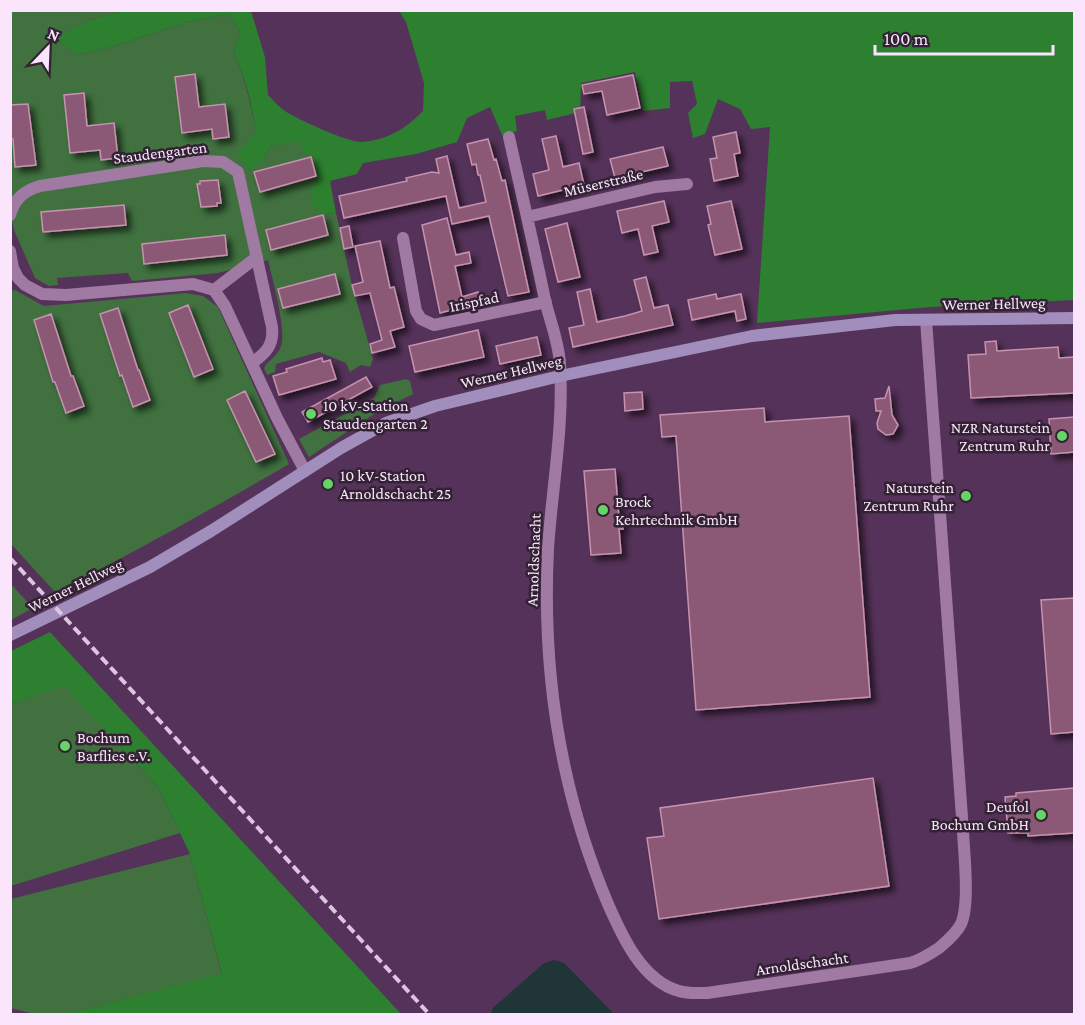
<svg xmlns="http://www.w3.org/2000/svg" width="1085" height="1025" font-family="'Crimson Pro',serif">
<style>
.green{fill:#40713f}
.forest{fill:#2c802f}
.water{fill:#1f3537}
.building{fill:#8b5976;stroke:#c791b0;stroke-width:1.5;filter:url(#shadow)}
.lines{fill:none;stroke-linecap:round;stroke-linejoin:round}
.minor{stroke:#a17aa4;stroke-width:12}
.secondary{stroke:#a18ebc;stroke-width:12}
.rail{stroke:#ddc5e0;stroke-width:4;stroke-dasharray:9 4.5;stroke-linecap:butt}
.poi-dot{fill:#66d466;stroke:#322233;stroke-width:2}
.labels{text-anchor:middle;stroke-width:5;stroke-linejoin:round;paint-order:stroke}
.street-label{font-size:16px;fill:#fbe5fd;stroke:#322233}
.poi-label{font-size:16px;fill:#fbe5fd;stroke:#322233;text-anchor:start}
</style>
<defs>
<filter id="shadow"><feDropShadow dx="5" dy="5" stdDeviation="3" flood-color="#0009"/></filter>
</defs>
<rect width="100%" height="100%" fill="#553259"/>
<path class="green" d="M10 11H125L89 20 58 38 75 55 108 48 187 22 229 14 240 32 234 53C250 87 253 124 263 160L270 147 301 140 312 154 318 183 321 214 336 213 352 285 373 359 370 367 361 365 350 372 346 363 319 352 276 364 275 372 267 375 264 368C268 360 278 356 281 346 287 331 272 278 268 260L218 273 132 281 128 273 57 278 58 285 49 286 35 278 14 230 11 216Z
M15 290 44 306 186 293 203 296 218 307 289 464C212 509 135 552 55 592L11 544V291Z
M406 379 410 381 413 394 377 412 309 457 299 439 374 398 380 385Z
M10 583 33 608 11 620H10Z
M64 684 158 787 180 833 11 886V704Z
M190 854 222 975 66 1014H31L30 1013 11 1008V899Z"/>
<path class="forest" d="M125 11H251L265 57 268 95C273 100 279 107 285 111 297 119 349 143 362 142 388 140 405 129 423 111L424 83 406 22 399 11H1074V300L930 307 757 323 770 127 751 129 740 109 718 99 705 134 693 138 688 113 697 104 692 81 670 82V108L643 111 635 72 581 83 580 112 547 120 545 110 515 116 517 131 503 137 490 107 467 118 457 142 416 154 363 163 357 174 330 181 336 213 321 214 312 204 311 188 318 183 312 155 303 153 301 141 270 147 263 160 251 170 236 154 256 133C252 105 246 78 234 53L240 32 229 14 187 22 108 48 75 55 57 38 89 20Z
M50 632 401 1014H66L222 974 190 854 158 787 64 685 11 704V651Z"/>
<path class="water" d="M554 960 564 963 614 1014H491L493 1008 544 963Z"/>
<path class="building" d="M195 74 199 107 225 104 229 137 213 139 212 129 182 133 175 77Z
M633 75 640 108 607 115 602 91 584 94 582 85Z
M84 93 87 126 114 123 118 158 101 160 100 150 70 153 64 95Z
M28 104 36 165 15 167 13 139H10V105Z
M584 107 593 152 583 154 574 109Z
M736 132 740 153 734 154 738 176 714 181 710 159 717 158 713 137Z
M556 136 563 167 579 163 584 185 538 196 533 174 549 170 542 139Z
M488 139 494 160 496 159 502 181 505 180 529 292 508 296 489 216 452 224 446 196 344 218 339 196 407 181 406 178 432 172 439 173 436 159 447 156 459 208 486 202 480 175H478L476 164 472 165 467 144Z
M663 147 668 166 615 178 610 159Z
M311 157 316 176 260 192 254 172Z
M218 180 221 203H217V206L201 207 197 184H200V181Z
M664 201 669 222 652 226 658 252 644 255 638 229 622 233 617 211Z
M731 201 742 249 715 255 708 225 711 224 707 206Z
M124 205 126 225 43 232 41 212Z
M323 215 328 235 271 250 266 230Z
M447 218 456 255 469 252 471 263 455 266 462 297 478 292 481 302 440 313 422 225Z
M567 223 580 277 558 282 545 229Z
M349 226 353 247 344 249 340 228Z
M225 235 227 255 144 264 142 244Z
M380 241 390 288 394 287 404 327 390 331 395 347 372 353 370 344 382 340 370 293 355 296 352 285 363 282 355 246Z
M335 274 340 294 283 308 278 289Z
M646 277 654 308 668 305 673 325 573 347 569 328 584 325 577 292 590 289 597 322 625 316 642 311 634 280Z
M716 294 717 299 741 294 746 319 737 321 735 311 692 320 688 300Z
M188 305 213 369 194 377 169 313Z
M118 308 138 370H139L150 400 133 407 122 375 120 376 100 314Z
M51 314 71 376H73L84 406 66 413 55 382H53L34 320Z
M478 330 484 357 415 372 409 346Z
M537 337 541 355 500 364 496 346Z
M996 341 997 351 1058 347 1059 358 1074 357V393L971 398 968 355 986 354 985 342Z
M322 358 323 362 330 360 336 379 279 395 273 376 287 372 286 369Z
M366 377 372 387 308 422 302 412Z
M889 386 892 415 898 425 893 434 886 435 878 429 877 423 881 411H876L875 399 885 398Z
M245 391 275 454 256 462 227 400Z
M642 392 643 409 625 411 624 393Z
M764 408 765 422 849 416 870 697 696 710 676 436 662 437 660 415Z
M1074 417V452L1051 454 1049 419Z
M615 469 619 518 622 517 623 529H619L621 553 591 555 584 471Z
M1074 598V732L1051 734 1041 600Z
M873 778 889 886 659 919 647 838 664 836 660 808Z
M1074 788V833L1028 836V833H1008L1005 797 1016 796V793Z"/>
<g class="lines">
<path class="minor" d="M509 137C521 191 534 246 545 300 550 321 559 343 560 364 564 426 552 487 548 549 542 671 560 791 608 904 622 936 642 981 679 991 688 994 698 993 707 993L910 963C921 960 930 954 939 948 947 941 956 934 961 924 970 904 964 854 963 831L926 320
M10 215C15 198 24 191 40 186L203 161 223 162 238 172 272 327C274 345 266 353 252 363
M527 217 655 187 687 184
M403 238 416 311 421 319 434 325 546 302
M10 251 13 268 18 278 25 285 42 294 66 295 193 284 214 290 225 306 277 418 305 471
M214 290 257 257"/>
<path class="secondary" d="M10 635 150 567 211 531 341 448 386 423 435 406 560 376 752 336 895 320 1074 318"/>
<path class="rail" d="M10 558 429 1014"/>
</g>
<g class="poi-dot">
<circle cx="311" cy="414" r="6"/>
<circle cx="1062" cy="436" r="6"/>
<circle cx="328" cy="484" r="6"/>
<circle cx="966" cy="496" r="6"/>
<circle cx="603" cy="510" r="6"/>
<circle cx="65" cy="746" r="6"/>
<circle cx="1041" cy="815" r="6"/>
</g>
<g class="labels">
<g class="street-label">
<text transform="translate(160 152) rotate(-7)" y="6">Staudengarten</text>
<text transform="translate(603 182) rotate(-13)" y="6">Müserstraße</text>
<text transform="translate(474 301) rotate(-12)" y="6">Irispfad</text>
<text transform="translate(994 303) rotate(-1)" y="6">Werner Hellweg</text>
<text transform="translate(511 371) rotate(-13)" y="6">Werner Hellweg</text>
<text transform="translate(533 560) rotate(-88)" y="6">Arnoldschacht</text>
<text transform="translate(75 585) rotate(-26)" y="6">Werner Hellweg</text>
<text transform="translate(802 963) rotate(-8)" y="6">Arnoldschacht</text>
</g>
<g class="poi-label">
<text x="323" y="411">10 kV-Station<tspan x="323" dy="18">Staudengarten 2</tspan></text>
<text x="1050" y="433" text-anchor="end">NZR Naturstein<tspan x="1050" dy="18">Zentrum Ruhr</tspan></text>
<text x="340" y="481">10 kV-Station<tspan x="340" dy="18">Arnoldschacht 25</tspan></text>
<text x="954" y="493" text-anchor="end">Naturstein<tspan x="954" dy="18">Zentrum Ruhr</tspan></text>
<text x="615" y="507">Brock<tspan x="615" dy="18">Kehrtechnik GmbH</tspan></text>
<text x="77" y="743">Bochum<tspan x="77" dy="18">Barflies e.V.</tspan></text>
<text x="1029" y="812" text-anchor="end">Deufol<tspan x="1029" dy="18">Bochum GmbH</tspan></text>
</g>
</g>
<rect width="1085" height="1025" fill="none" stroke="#fbe5fd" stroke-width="24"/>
<g transform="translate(48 48) rotate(23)" stroke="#322233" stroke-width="4.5" paint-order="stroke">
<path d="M0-4.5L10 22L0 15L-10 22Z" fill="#fbe5fd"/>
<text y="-9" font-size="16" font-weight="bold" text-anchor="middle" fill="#fbe5fd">N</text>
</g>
<path d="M875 45v9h178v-9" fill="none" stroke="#fbe5fd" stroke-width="3"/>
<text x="884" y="45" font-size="18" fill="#fbe5fd" stroke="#322233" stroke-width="4.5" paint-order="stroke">100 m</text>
</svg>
